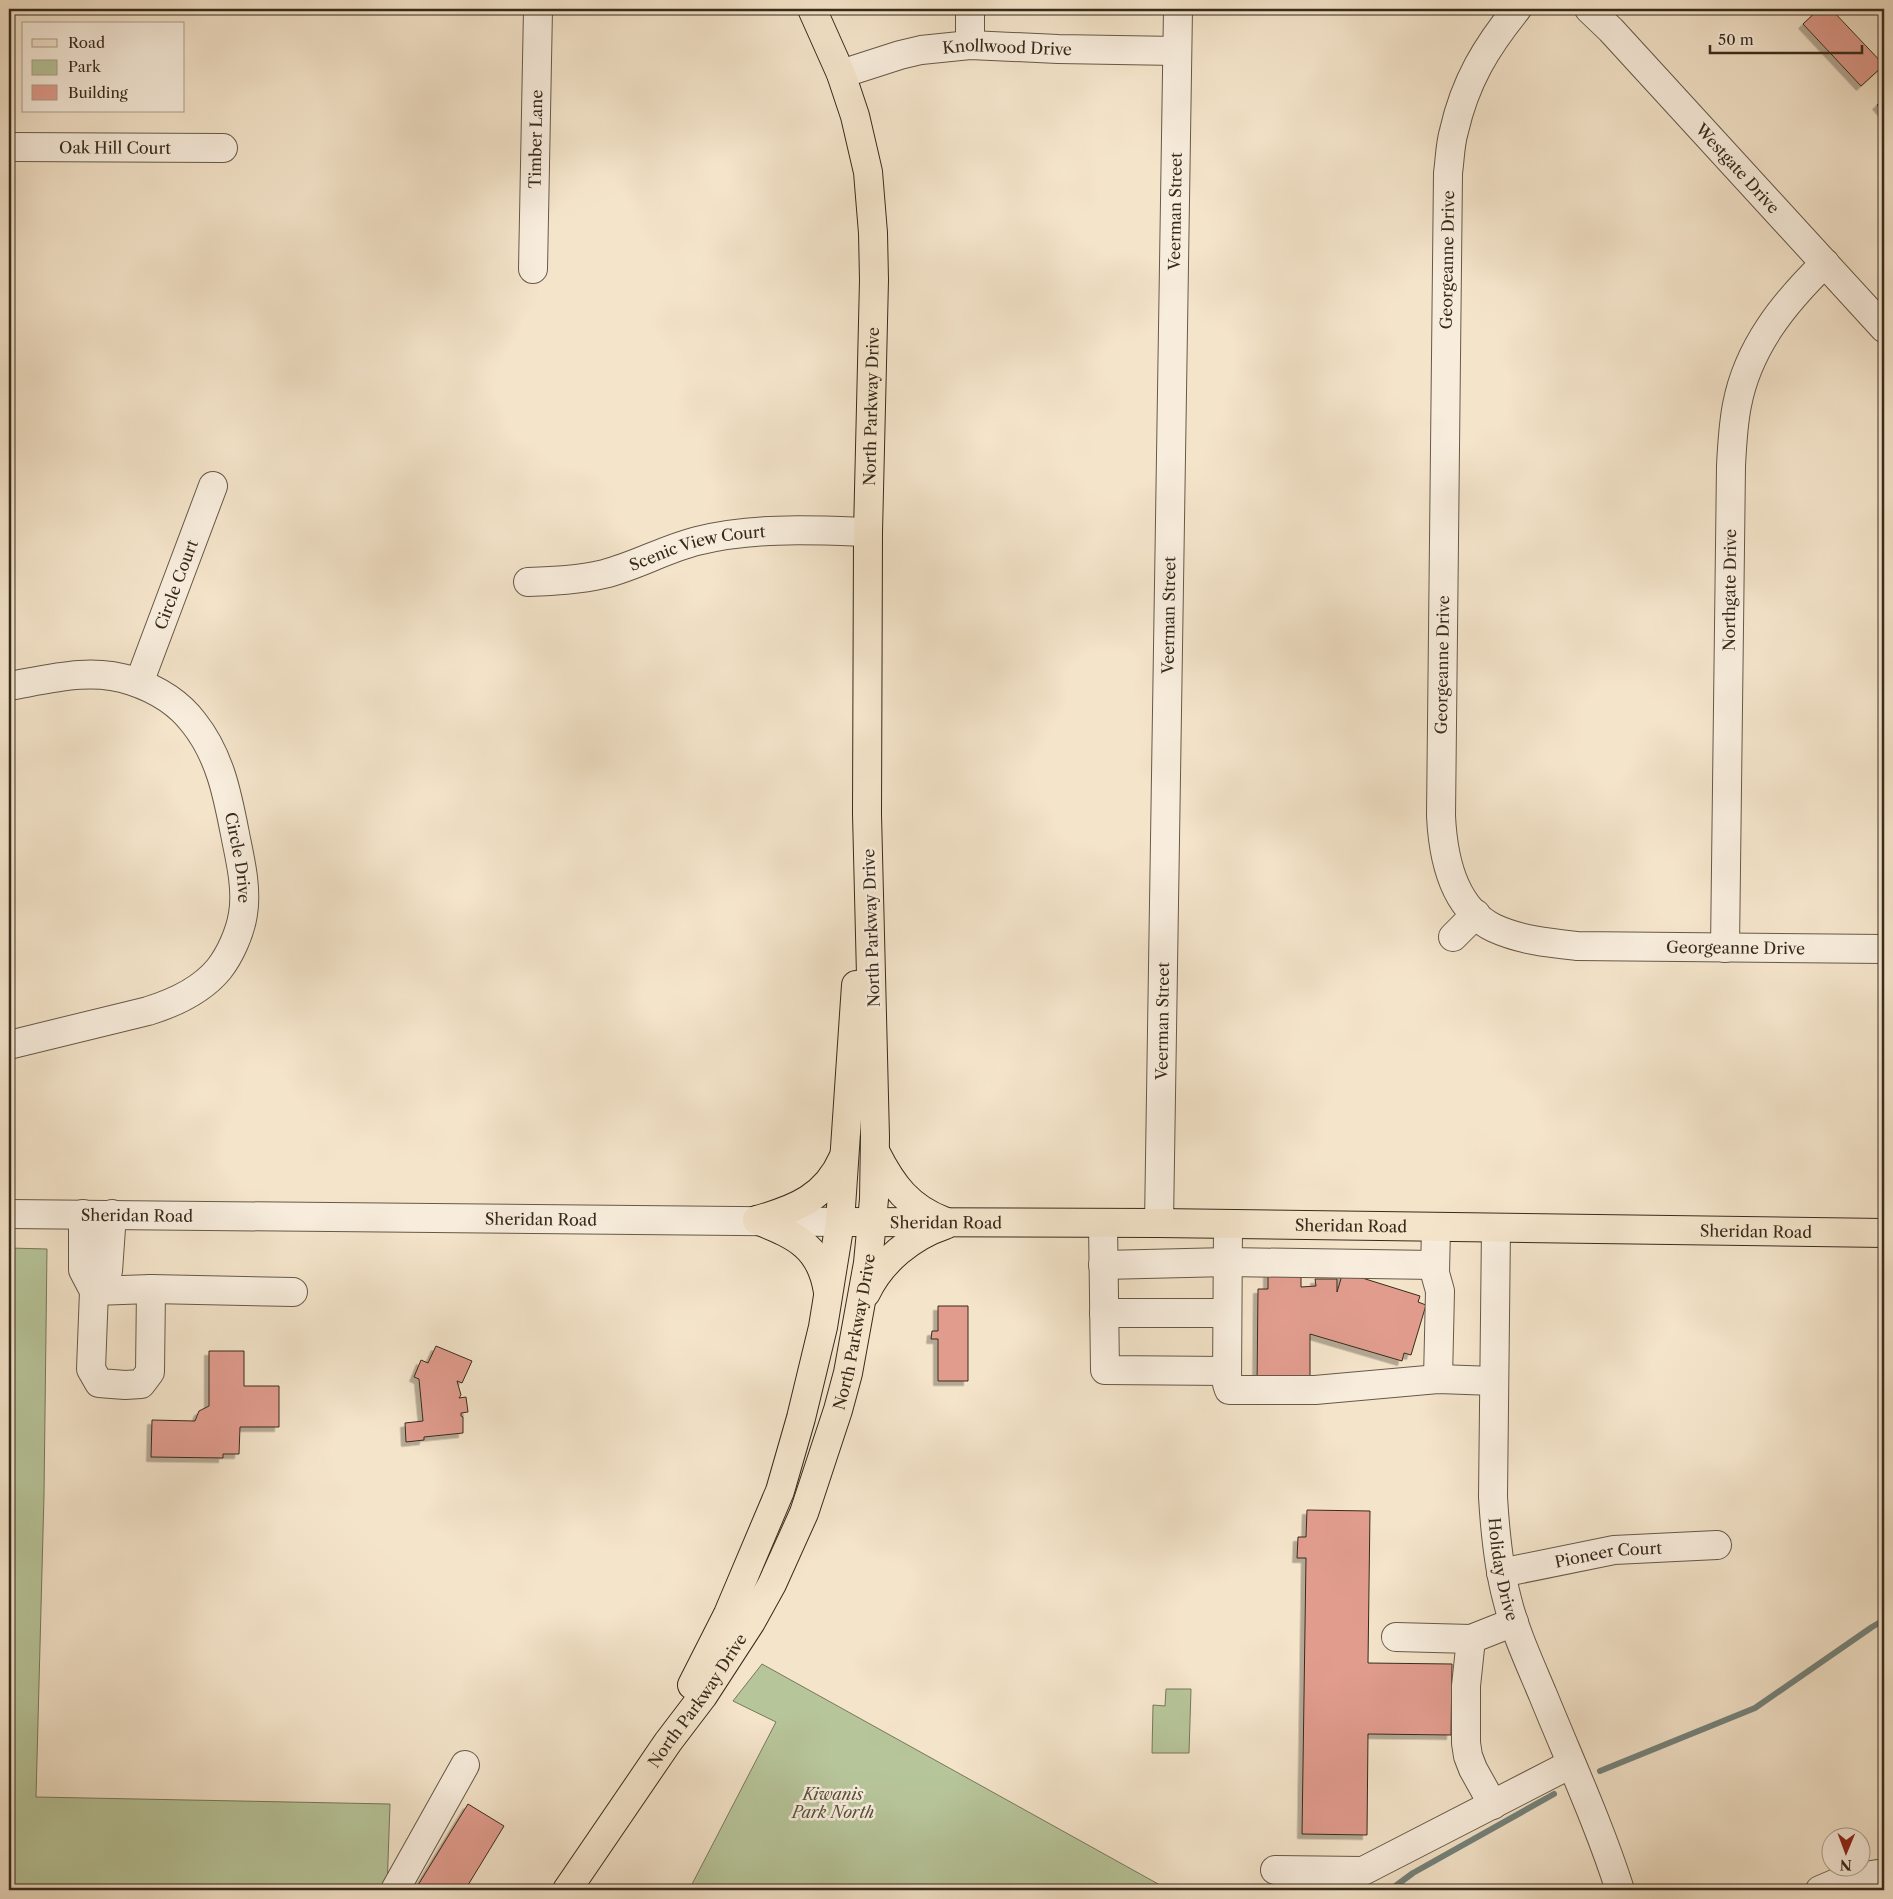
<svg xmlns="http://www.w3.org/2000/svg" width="1893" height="1899" font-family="'Libre Caslon Text',serif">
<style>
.green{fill:#b7c59a;stroke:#77785b}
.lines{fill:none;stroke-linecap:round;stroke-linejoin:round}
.stream{stroke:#74837c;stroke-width:6}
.building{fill:#e19c8e;stroke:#372b1c;filter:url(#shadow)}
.minor-casing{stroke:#665948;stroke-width:30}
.major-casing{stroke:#372b1c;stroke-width:30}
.minor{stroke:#f8eddd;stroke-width:28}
.major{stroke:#f4e4ca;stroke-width:28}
.labels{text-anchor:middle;stroke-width:5;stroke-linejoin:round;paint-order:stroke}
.street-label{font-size:16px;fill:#372b1c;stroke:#f8eddd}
.park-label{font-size:16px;font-style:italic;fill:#57523c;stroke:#f8eddd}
</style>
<defs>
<filter id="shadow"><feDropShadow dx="-4.5" dy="4.5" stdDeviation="0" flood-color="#0004"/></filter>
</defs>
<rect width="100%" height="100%" fill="#f4e4ca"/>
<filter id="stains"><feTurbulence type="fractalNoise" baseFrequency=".004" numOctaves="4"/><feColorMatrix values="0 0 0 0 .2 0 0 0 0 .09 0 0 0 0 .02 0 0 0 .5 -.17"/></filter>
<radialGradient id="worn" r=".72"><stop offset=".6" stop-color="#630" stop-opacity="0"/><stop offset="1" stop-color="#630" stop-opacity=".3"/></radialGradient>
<path class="green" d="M9 1248 47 1249 44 1495 36 1797 390 1804 387 1890H9Z
M762 1664 789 1679 1169 1890H689L776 1722 733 1701Z
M1166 1689H1191L1189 1753H1152L1153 1705 1165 1706Z"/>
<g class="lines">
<path class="stream" d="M1600 1771 1755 1708 1872 1627 1884 1620
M1390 1890 1413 1873 1554 1794"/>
</g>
<path class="building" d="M1819 9H1831L1884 65 1861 86 1803 24Z
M1884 98V113L1877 105Z
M1343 1272 1420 1296 1418 1302 1426 1305 1411 1355 1404 1353 1402 1361 1310 1334V1385H1257L1258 1289H1268V1273H1301V1287L1316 1286 1315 1279H1337V1292Z
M938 1306H968V1381H938V1339H931L932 1331H938Z
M436 1346 472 1361 462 1383 457 1381 461 1395 459 1398 466 1397 468 1412 461 1413V1416L463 1417V1433L424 1437V1440L406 1442 405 1423 423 1421 419 1379 414 1377 421 1360 428 1363Z
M209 1351H244V1386H279V1427H240L239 1454H223V1458L151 1457 152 1420 195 1421 199 1411 209 1406Z
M1307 1510 1370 1511 1368 1663 1452 1664 1451 1735 1368 1734 1367 1835 1302 1834 1306 1558H1297L1298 1537H1306Z
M468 1804 504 1826 465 1890H415Z"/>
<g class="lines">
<defs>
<g id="minor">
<path d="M970 9V45"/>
<path id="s1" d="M1517 9C1486 47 1465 82 1454 131 1450 144 1450 159 1448 173L1441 816C1443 857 1453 908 1494 928 1520 940 1549 943 1577 946L1884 949"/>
<path id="s2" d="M1589 9 1611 30 1884 328"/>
<path id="s3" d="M841 74 900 55 921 50 970 45 1058 49 1177 51"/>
<path id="s4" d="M9 147 223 148"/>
<path id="s5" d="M533 269 538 9"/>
<path id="s6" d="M528 582C554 581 579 580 604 574 636 566 665 549 697 541 753 527 811 530 868 532"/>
<path id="s7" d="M139 683 213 486"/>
<path id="s8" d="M9 686C49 679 92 667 132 681 156 689 179 703 194 723 221 757 228 798 236 839 241 863 247 890 243 914 240 933 230 955 219 969 201 991 174 1003 148 1011L9 1045"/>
<path d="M1453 937 1476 914"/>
<path id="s9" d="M1725 948 1731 466C1732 446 1733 425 1737 405 1748 347 1784 303 1825 263"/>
<path id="s10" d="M9 1214 840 1222"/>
<path d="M83 1214V1270L94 1291 91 1369 99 1383 125 1385 141 1384 150 1372 151 1289"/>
<path d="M1103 1223 1105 1370 1227 1371"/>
<path id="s11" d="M1159 1223 1178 9"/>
<path d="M1228 1224 1227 1384 1229 1390H1315L1438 1379 1494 1381"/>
<path d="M1436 1227 1435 1273 1440 1291 1438 1379"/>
<path id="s12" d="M1496 1228 1493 1497C1495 1531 1498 1565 1507 1599 1515 1632 1530 1664 1543 1695 1569 1759 1599 1824 1620 1890"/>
<path d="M1103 1265 1228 1262 1435 1265"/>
<path d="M94 1291 151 1289 293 1292"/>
<path d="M94 1291 108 1271 112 1214"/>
<path d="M1104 1313H1227"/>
<path id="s13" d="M1501 1573 1614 1550 1717 1545"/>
<path d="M1396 1637 1471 1639"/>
<path d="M1493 1805 1473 1769 1468 1756 1466 1743V1686L1471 1639 1514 1622"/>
<path d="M1275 1870 1363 1871 1571 1764"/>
<path d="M395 1890 465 1765"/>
<path d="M1820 1890 1846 1879 1884 1873"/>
</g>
<g id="major">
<path d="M876 1153C892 1185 909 1208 944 1221"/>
<path d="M757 1220C796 1209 826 1197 843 1158"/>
<path d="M757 1220C797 1236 821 1247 828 1292"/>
<path id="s14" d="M840 1222 1159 1223 1884 1233"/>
<path d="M866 1293C881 1261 912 1236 945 1225"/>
<path d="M692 1685 728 1614 780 1491 801 1418 823 1327 840 1222 856 985"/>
<path id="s15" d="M567 1890 668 1742 703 1696 751 1622 772 1584 804 1513 838 1410 848 1373 868 1263 874 1199 875 1137 867 814 868 532 874 280 873 233 868 172 855 116 841 74 812 9"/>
</g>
</defs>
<use href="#minor" class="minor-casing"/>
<use href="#major" class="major-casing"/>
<use href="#minor" class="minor"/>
<use href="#major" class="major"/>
</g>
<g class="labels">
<g class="street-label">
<text dy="6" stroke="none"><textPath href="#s3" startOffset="170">Knollwood Drive</textPath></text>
<text dy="6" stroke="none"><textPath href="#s5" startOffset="130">Timber Lane</textPath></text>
<text dy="6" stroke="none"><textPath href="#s4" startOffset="106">Oak Hill Court</textPath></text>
<text dy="6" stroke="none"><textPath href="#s2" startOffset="218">Westgate Drive</textPath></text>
<text dy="6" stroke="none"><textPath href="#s11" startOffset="1012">Veerman Street</textPath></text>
<text transform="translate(1447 260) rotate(-89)" y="6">Georgeanne Drive</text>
<text dy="6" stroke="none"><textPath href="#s15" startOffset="1562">North Parkway Drive</textPath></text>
<text dy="6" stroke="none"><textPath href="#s6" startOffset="174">Scenic View Court</textPath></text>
<text dy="6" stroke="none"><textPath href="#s7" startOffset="105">Circle Court</textPath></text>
<text dy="6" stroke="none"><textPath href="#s9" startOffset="358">Northgate Drive</textPath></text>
<text dy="6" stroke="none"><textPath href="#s11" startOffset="608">Veerman Street</textPath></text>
<text transform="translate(1442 665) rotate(-89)" y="6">Georgeanne Drive</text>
<text dy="6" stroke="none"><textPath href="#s8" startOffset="344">Circle Drive</textPath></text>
<text transform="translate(871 928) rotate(-92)" y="6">North Parkway Drive</text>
<text dy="6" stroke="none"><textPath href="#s1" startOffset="1198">Georgeanne Drive</textPath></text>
<text dy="6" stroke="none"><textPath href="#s11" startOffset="202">Veerman Street</textPath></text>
<text dy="6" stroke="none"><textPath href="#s10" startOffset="128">Sheridan Road</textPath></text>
<text dy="6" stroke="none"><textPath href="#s10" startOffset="532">Sheridan Road</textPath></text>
<text dy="6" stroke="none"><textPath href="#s14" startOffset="106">Sheridan Road</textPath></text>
<text dy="6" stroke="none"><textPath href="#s14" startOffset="511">Sheridan Road</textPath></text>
<text dy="6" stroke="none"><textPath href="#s14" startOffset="916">Sheridan Road</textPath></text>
<text dy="6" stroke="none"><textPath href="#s15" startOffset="635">North Parkway Drive</textPath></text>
<text dy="6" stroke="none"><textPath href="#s13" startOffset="109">Pioneer Court</textPath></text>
<text dy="6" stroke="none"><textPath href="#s12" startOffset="342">Holiday Drive</textPath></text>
<text dy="6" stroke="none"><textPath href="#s15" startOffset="230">North Parkway Drive</textPath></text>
</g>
<g class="park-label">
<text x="833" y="1800">Kiwanis<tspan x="833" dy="18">Park North</tspan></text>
</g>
</g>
<rect width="1893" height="1899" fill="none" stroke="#f4e4ca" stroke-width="30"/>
<rect x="10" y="10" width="1873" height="1879" fill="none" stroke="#372b1c" stroke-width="2.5"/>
<rect x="15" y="15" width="1863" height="1869" fill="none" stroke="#372b1c"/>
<rect x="22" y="22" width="162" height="90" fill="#f8eddd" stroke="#ab9f90"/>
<rect x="32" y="39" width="25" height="8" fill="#f4e4ca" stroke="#ab9f90"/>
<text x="68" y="48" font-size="15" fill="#372b1c">Road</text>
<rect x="32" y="60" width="25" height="15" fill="#b7c59a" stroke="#ab9f90"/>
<text x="68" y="72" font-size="15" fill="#372b1c">Park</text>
<rect x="32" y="85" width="25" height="15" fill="#e19c8e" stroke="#ab9f90"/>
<text x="68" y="98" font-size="15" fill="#372b1c">Building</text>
<g transform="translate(1846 1852) rotate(181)"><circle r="24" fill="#f8eddd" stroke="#ab9f90"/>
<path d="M0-4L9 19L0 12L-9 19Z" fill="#8f2418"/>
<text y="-8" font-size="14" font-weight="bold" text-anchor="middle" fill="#372b1c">N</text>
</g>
<path d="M1710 45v8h152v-8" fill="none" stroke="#372b1c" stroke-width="2.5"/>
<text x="1718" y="45" font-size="15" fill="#372b1c" stroke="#f8eddd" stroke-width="4" paint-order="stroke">50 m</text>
<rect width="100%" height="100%" filter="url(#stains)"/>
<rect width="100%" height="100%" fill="url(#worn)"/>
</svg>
